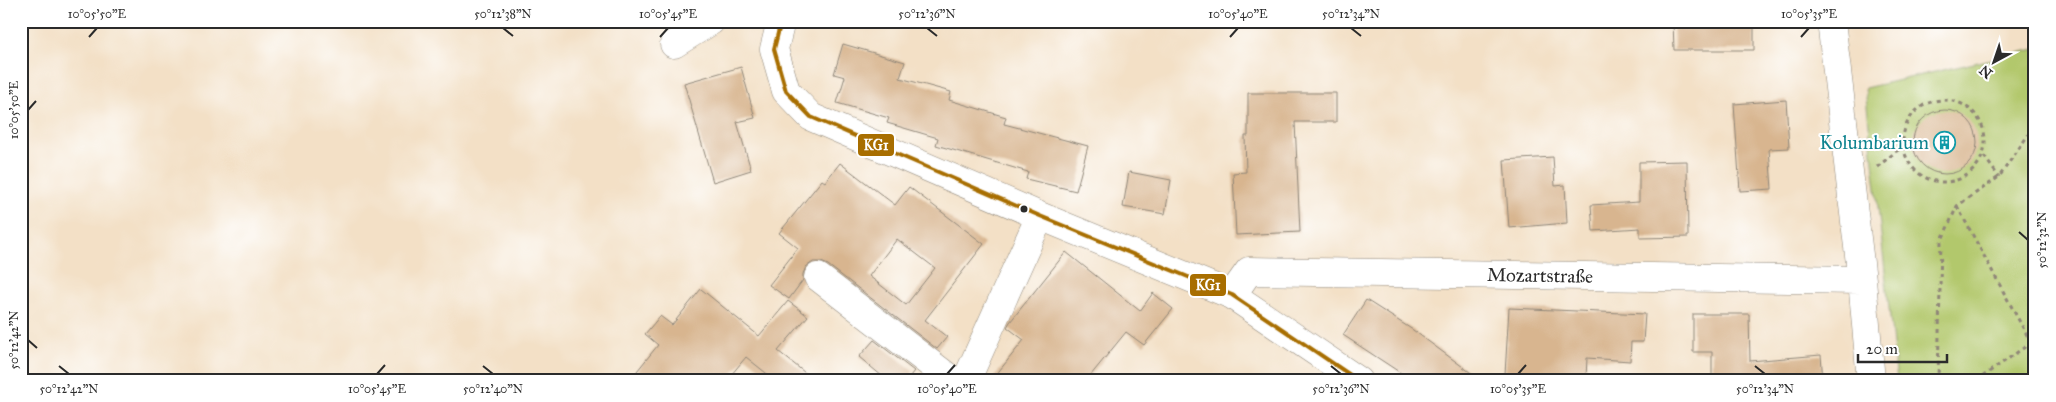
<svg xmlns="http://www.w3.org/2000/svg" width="2056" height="402" font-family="'IM FELL Great Primer',serif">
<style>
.green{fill:#b2c86c;stroke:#6e7a4c}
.building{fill:#d8b58f;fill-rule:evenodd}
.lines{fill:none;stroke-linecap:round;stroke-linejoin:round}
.minor-casing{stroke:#8f8678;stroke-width:29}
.path{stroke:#8f8678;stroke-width:3;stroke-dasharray:4 4;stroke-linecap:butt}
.minor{stroke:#fff;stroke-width:28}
.bus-1-casing{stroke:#fff;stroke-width:8}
.bus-1{stroke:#a86e00;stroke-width:4}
.ticks{fill:none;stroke:#2b2b2b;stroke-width:2}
.bus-dot{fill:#2b2b2b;stroke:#fff;stroke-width:2}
.labels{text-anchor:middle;stroke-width:4;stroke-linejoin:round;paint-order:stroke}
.culture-label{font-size:19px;fill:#0d838f;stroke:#fff;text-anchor:end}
.street-label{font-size:19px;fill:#2b2b2b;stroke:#fff}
.line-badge{stroke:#fff;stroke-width:2}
.badge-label{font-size:14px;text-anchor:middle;font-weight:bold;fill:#fff}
.neatline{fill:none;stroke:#2b2b2b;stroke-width:2}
.ticks-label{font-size:12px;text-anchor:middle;fill:#2b2b2b}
</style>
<rect width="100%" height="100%" fill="#fff"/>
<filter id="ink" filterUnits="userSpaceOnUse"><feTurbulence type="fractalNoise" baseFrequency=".02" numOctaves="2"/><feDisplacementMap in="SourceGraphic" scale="10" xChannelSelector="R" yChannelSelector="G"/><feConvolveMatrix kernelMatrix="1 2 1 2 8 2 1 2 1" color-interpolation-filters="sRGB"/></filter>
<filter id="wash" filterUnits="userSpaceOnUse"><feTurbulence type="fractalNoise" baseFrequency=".0096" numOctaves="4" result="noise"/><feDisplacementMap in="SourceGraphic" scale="20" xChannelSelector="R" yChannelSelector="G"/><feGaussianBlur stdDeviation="1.12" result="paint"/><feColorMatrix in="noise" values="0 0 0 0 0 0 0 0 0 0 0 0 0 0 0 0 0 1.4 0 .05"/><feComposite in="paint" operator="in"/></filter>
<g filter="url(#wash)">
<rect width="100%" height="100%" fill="#f3e0c6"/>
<path class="green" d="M2035 49V381H1897L1865 88Z"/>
<g id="blocks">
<path class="building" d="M1673 21H1754V50H1674Z
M843 44 905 62 900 78 951 92 949 100 1006 117 1004 124 1088 146 1076 191 1026 179 1028 172 936 145 938 138 887 123 889 118 837 103 845 77 834 74Z
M741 67 755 118 737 122 751 170 713 182 684 83Z
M1248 93H1336V122H1295L1300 232 1236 235 1233 173 1246 172 1245 136H1248Z
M1786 100 1789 148 1769 149 1772 189 1740 191 1734 104Z
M1913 142a32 32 0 1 1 64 0a32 32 0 1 1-64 0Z
M1553 157 1555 186 1565 185 1567 223 1509 228 1504 160Z
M1687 161 1688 237 1640 238V228L1593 231 1591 205 1639 202V162Z
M840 163 895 205 909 187 984 244 925 320 947 337 937 349 828 265 821 262H813L806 267 803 274V280L789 299 769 285 798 248 779 233 822 180 825 182ZM897 239 935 268 906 305 869 276Z
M1129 172 1171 180 1165 214 1123 207Z
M1066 252 1140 311 1153 293 1173 309 1144 345 1126 332 1086 381H991L1024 340 1007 327 1010 322Z
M701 289 759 336 788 301 808 316 778 351 815 381H776L746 357 726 381H629L658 345 645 334 660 316 672 325Z
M1366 300 1413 330 1482 381H1413L1343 335Z
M1509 308 1645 314 1643 342H1631L1630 361 1587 358 1586 378 1505 374Z
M1693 314H1749L1750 361 1821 355 1823 381H1712V352H1693Z
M874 340 914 371 906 381H888L859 357Z"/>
</g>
</g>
<g filter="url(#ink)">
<use href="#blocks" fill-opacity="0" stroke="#8f8678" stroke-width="1"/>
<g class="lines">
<defs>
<path id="minor" d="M781 21 774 49 786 91 811 117 1040 216 1232 295 1359 381
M1831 21 1862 280 1871 381
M674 44 711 21
M818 277 953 381
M1232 295 1249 271 1862 280
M966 381 1040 216"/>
</defs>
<use href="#minor" class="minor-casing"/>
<path class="path" d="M1903 141a41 41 0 1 1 82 0a41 41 0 1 1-82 0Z
M1984 156 1999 177
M1877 167 1903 146
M1957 206 2035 350
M1938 381 1941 242 1957 206 1999 177 2035 125
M1976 381 2035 340"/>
<use href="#minor" class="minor"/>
<defs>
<path id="bus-1" d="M781 21 774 49 786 91 811 117 1040 216 1232 295 1359 381"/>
</defs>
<use href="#bus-1" class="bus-1-casing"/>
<use href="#bus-1" class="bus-1"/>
</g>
</g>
<path class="ticks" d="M503 28 513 36M927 28 937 36M1351 28 1361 36M89 37 97 28M660 37 668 28M1230 37 1238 28M1801 37 1809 28M28 110 36 101M2019 232 2028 240M28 340 37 348M59 366 69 374M483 366 493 374M1331 366 1341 374M1755 366 1765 374M377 374 385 365M947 374 955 365M1518 374 1526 365"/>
<defs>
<symbol id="building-ring" viewBox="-11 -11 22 22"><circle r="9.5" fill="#fff" stroke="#0f9aa8" stroke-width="1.5"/><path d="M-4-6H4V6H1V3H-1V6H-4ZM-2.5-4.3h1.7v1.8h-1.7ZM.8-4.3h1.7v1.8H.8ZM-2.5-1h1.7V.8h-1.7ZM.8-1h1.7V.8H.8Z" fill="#0f9aa8"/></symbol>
</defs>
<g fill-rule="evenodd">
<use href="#building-ring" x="1932" y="130" width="25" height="25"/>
</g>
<circle class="bus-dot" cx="1024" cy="209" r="4.5"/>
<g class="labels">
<g class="culture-label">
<text x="1929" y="149">Kolumbarium</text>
</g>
<g class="street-label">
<text transform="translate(1540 275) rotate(1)" y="7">Mozartstraße</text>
</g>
</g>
<g class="line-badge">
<rect x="857" y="133" width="38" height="24" rx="5" fill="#a86e00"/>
<rect x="1189" y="273" width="38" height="24" rx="5" fill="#a86e00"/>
</g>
<g class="badge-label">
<text x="876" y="150">KG1</text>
<text x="1208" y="290">KG1</text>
</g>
<rect width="2056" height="402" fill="none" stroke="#fff" stroke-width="55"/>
<g transform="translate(1994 62) rotate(220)" stroke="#ffffff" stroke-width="4" paint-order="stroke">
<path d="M0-4L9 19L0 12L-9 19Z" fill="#2b2b2b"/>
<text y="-8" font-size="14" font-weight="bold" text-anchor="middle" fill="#2b2b2b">N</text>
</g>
<path d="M1858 354v8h89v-8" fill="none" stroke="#2b2b2b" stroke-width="2.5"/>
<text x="1866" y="354" font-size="15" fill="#2b2b2b" stroke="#ffffff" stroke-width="4" paint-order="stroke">20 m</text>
<rect x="28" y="28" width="2000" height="346" class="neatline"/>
<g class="ticks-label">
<text x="97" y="18">10°05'50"E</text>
<text x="503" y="18">50°12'38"N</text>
<text x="668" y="18">10°05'45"E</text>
<text x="927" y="18">50°12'36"N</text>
<text x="1238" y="18">10°05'40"E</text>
<text x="1351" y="18">50°12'34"N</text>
<text x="1809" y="18">10°05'35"E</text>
<text transform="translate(14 110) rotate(-90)" y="4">10°05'50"E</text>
<text transform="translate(2042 240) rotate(-90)" y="4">50°12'32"N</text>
<text transform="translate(14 340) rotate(-90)" y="4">50°12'42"N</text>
<text x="69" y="393">50°12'42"N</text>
<text x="377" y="393">10°05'45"E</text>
<text x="493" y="393">50°12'40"N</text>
<text x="947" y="393">10°05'40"E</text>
<text x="1341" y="393">50°12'36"N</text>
<text x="1518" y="393">10°05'35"E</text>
<text x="1765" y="393">50°12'34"N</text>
</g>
</svg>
